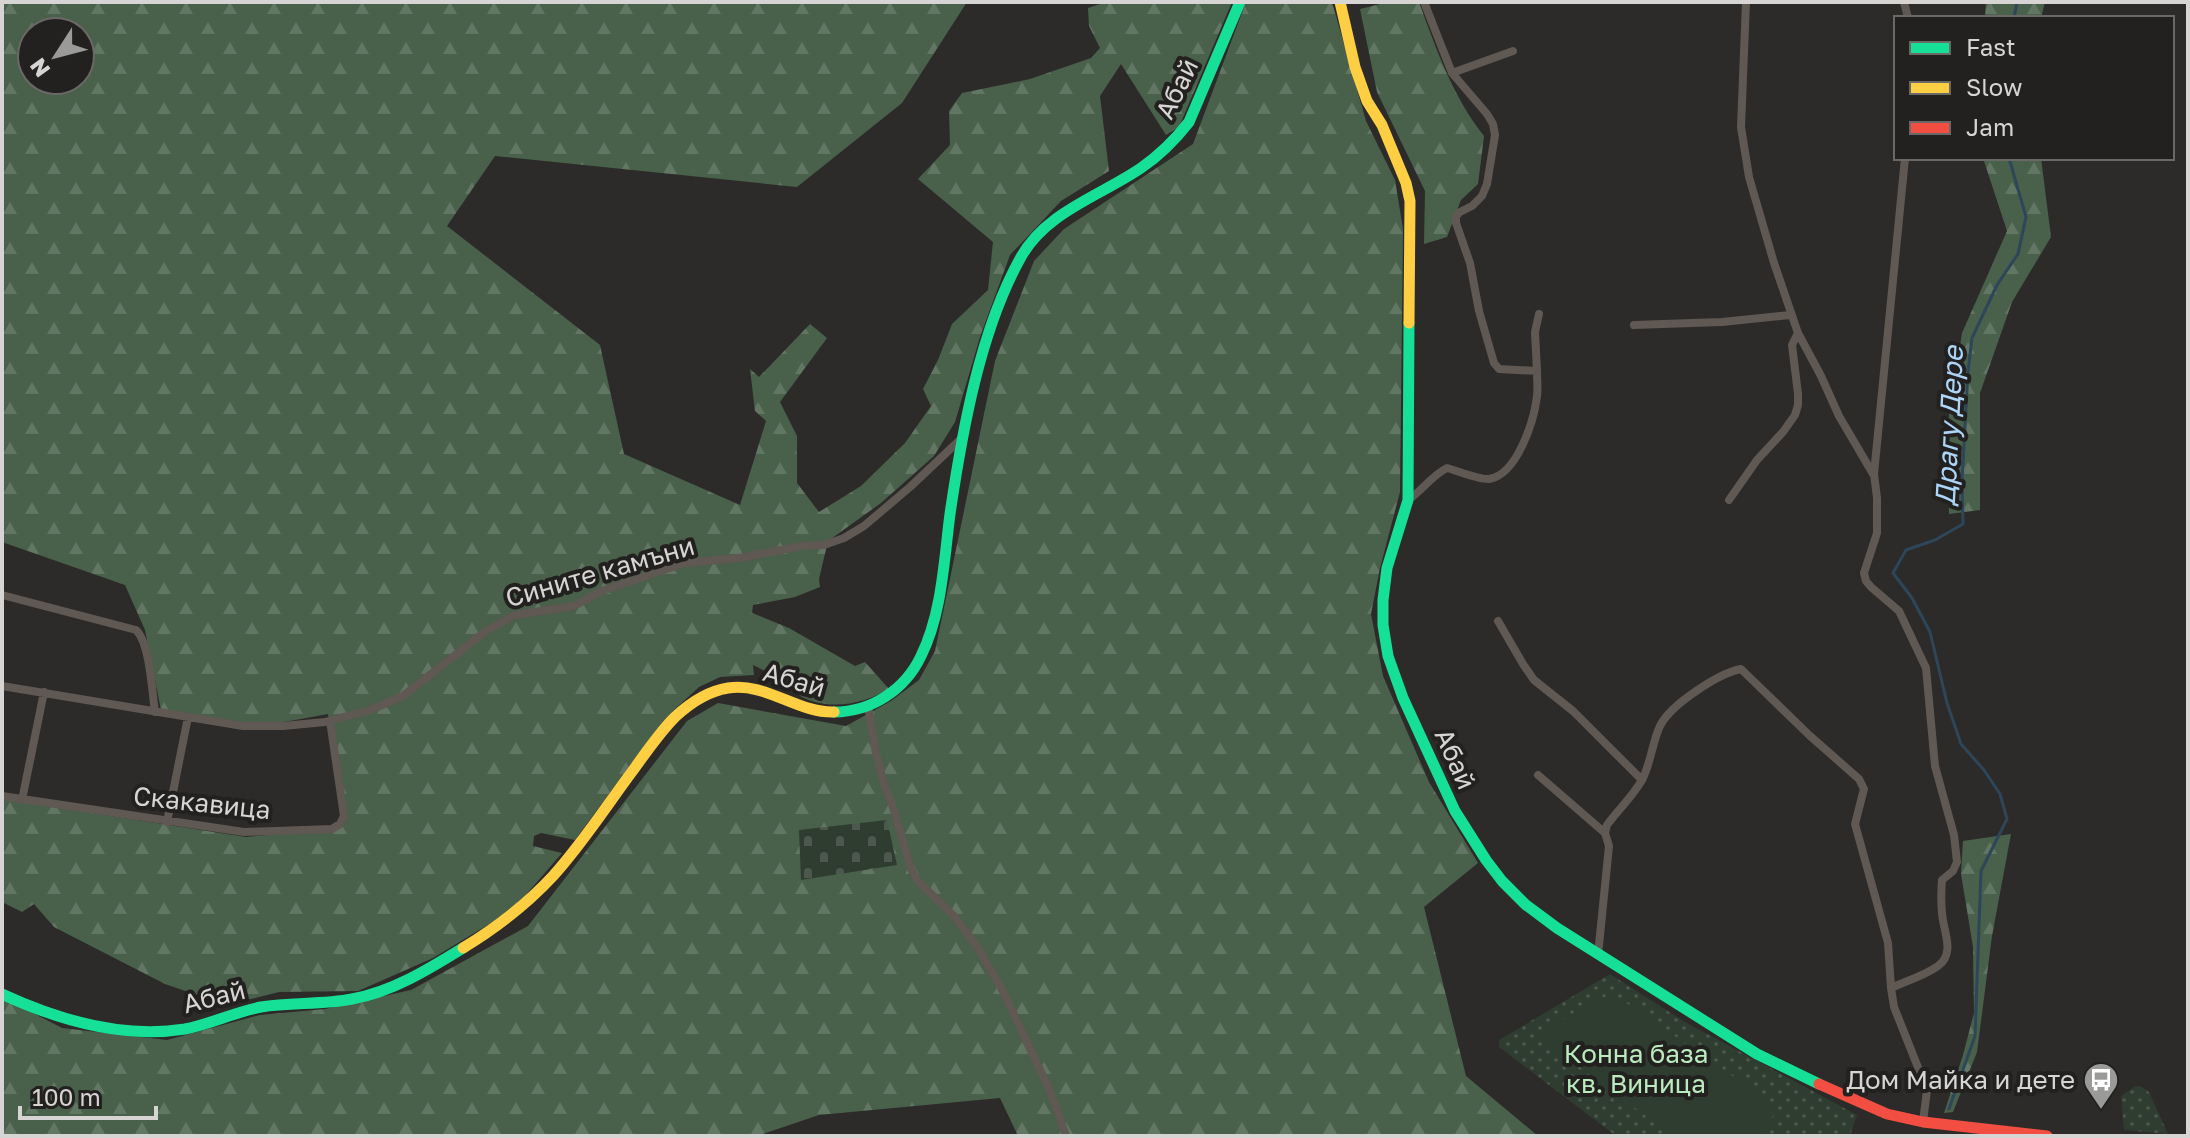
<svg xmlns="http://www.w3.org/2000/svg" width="2190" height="1138" font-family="'Golos Text',sans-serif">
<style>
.grass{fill:url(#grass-dots)}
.forest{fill:url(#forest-firs);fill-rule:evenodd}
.cemetery{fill:url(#cemetery-stones)}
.pitch{fill:#2f3d30}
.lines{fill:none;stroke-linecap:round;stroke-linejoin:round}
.stream{stroke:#2e465a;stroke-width:3}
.street{stroke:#605852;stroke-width:8}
.fast{stroke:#16e098;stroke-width:11}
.slow{stroke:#ffcf43;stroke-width:11}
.jam{stroke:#f24e42;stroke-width:11}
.labels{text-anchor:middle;stroke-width:8;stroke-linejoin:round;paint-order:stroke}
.street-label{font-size:26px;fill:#d6d5d3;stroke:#23211f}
.park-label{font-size:26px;fill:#b9ebbe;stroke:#23211f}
.poi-label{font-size:26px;fill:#d6d5d3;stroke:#23211f;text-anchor:end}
.water-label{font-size:28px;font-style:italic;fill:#add5f7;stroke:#23211f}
</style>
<defs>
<pattern id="grass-dots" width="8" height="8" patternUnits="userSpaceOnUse" patternTransform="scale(2)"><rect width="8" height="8" fill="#2f3d30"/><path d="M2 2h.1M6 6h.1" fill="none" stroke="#4c584d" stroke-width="1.8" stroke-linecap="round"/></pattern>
<pattern id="forest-firs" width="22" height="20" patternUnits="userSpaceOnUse" patternTransform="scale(2)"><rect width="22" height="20" fill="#49604b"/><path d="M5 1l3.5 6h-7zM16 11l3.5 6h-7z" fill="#627664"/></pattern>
<pattern id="cemetery-stones" width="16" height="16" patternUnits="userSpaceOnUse" patternTransform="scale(2)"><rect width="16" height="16" fill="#2f3d30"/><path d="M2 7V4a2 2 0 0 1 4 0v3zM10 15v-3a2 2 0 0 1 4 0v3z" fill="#4c584d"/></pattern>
</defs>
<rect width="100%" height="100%" fill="#2c2b29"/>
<path class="grass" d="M1610 974 1685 1022 1857 1115 1850 1136H1616L1499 1047V1040Z
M2140 1086 2149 1092 2168 1134 2124 1130 2121 1096 2134 1087Z"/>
<path class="forest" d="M2 2H967L902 103 797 187 495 156 447 226 600 345 624 454 740 505 766 421 755 411 750 369 759 377 810 324 827 338 780 402 797 436V483L819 512 861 486 905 443 931 406 923 389 938 360 952 324 988 290 993 242 918 179 950 145 949 111 962 93 1030 79 1091 58 1100 48 1089 26 1088 8 1106 2H1232L1179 127 1166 135 1121 64 1100 96 1109 171 1061 201 1010 255 980 337 955 422 934 456 881 503 828 541 819 579 820 587 795 597 753 605 752 613 789 628 855 666 865 662 889 689C864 704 830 711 802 697 785 687 772 673 753 665L754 675 720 677 699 687 675 709 645 745 575 840 541 833 534 836 533 846 562 853 524 897 496 920 433 958 358 991 279 992 251 999 217 1002 165 984 54 927 34 904 22 912 2 902V799L246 837 332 829 344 815 328 714 262 726 161 710 145 630 125 585 2 542ZM32 32H80V80H32Z
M1246 2H1332L1366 121 1395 180 1403 229 1400 492 1380 568 1371 614 1383 676 1429 782 1478 863 1424 907 1466 1076 1538 1136H1018L1000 1098 819 1115 757 1136H2V997L62 1028 167 1040 260 1015 325 1009 411 990 528 926 687 721 718 703 846 726 891 701 919 680 935 651 995 361 1034 261 1064 229 1193 144Z
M1388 2H1419C1436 49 1453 97 1484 136L1478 184 1461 200 1447 237 1424 244 1425 191 1377 92 1360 9Z
M1986 2H2045L2041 18H1985Z
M1983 158H2041L2051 237 2012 302 1980 393V510L1949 514 1948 422 1962 333 2007 231Z
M2011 834 1992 936 1977 1052 1953 1112 1944 1113 1963 1055 1974 1013 1973 947 1961 874 1963 841Z"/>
<path class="cemetery" d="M887 820 897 865 801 880 799 830Z"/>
<path class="pitch" d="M1612 993 1778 1107 1762 1136H1673L1535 1034Z"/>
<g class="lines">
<path class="stream" d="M2014 18 2017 2
M1949 1109 1975 1036 1981 871 2007 819 2000 794 1984 770 1961 744 1947 703 1930 632 1912 598 1893 573 1906 550 1935 540 1963 524 1962 481 1968 372 1972 338 1997 285 2018 254 2026 217 2009 158"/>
<path class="street" d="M1746 2 1741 127 1749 177 1774 263 1798 333 1821 376 1839 416 1873 474
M1904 2 1908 18
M1452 73 1513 51
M1905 158 1874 474 1877 498V533L1864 573 1866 581 1871 587 1899 611 1926 668 1935 766 1954 835 1957 862 1953 871 1942 880C1941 891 1941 902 1942 913 1943 931 1956 953 1938 966 1924 976 1906 981 1891 988L1894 1007 1927 1090 1923 1122
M1634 325 1722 322 1790 315
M1537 371 1535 332 1539 314
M1408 500C1422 491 1431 476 1447 468 1458 471 1479 480 1489 479 1517 475 1534 421 1537 396 1538 388 1537 379 1537 371L1499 369 1494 363 1479 311 1470 263 1456 223V216L1460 212 1472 206 1482 196 1487 184 1495 135 1493 124 1487 114 1452 73 1424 2
M1729 500 1757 460 1783 432 1795 415 1798 405V394L1792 345 1798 333
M2 595 136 630C150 643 152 692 155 712
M1498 621 1523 664 1534 680 1573 711 1642 780
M2 686 243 726H283L325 722 370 710 403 696 486 631 515 615 574 606 602 591 684 563 740 558 802 546 824 545 844 538 864 526 910 487 962 438
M868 706 876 753 884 784 892 804 911 869 917 880 954 916 978 948 1004 993 1051 1093 1066 1136
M1538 775 1605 833
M2 796 244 832 332 829 340 824 344 816 330 721
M22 800 44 692
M167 822 188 717
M1598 955 1609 846 1605 833 1607 825C1618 810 1633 796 1642 780 1651 763 1652 743 1660 726 1670 705 1719 673 1741 669L1809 735 1859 779 1864 789 1855 824 1888 943 1891 988"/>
<path class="fast" d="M1409 323 1408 500 1387 568 1383 600V625L1388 656 1403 698 1455 811 1486 860 1502 881 1526 905 1557 928 1757 1054 1819 1084
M834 712C871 712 905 690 921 656 942 614 944 560 950 514 962 432 980 330 1021 257 1046 212 1100 196 1141 168 1160 155 1175 140 1189 122L1240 2
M2 994C58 1020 122 1039 185 1029 211 1024 235 1012 261 1007 291 1002 322 1005 352 999 392 992 429 969 463 948"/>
<path class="slow" d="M1340 2 1355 67 1367 101 1382 125 1406 183 1410 201 1409 323
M463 948C496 928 526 905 553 876 583 843 607 805 634 769 647 751 660 732 675 717 690 703 709 691 728 688 766 682 797 713 834 712"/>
<path class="jam" d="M1819 1084 1887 1114 1923 1122 2047 1136"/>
</g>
<defs>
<symbol id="bus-pin" viewBox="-11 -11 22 30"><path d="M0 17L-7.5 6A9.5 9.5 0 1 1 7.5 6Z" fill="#9a9a98" stroke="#23211f"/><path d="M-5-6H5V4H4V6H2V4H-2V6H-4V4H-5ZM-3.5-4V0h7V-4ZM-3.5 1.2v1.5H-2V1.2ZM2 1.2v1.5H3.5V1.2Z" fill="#fff"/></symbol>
</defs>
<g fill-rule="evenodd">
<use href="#bus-pin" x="2081" y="1060" width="40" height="54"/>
</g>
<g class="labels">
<g class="street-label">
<text transform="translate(1177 89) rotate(-64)" y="9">Абай</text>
<text transform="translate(600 572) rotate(-16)" y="9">Сините камъни</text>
<text transform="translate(794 680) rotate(16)" y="9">Абай</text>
<text transform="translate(1455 759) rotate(66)" y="9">Абай</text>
<text transform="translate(202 803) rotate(6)" y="9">Скакавица</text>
<text transform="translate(214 997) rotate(-14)" y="9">Абай</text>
</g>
<g class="park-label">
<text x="1636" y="1063">Конна база<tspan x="1636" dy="30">кв. Виница</tspan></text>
</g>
<g class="poi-label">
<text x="2075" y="1089">Дом Майка и дете</text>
</g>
<g class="water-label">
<text transform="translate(1949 426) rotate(-87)" y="10">Драгу Дере</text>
</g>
</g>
<rect width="2190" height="1138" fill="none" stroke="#d6d5d3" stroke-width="8"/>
<rect x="1894" y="16" width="280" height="144" fill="#23211f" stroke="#6b6967" stroke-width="2"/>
<rect x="1910" y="42" width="40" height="12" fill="#16e098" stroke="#6b6967" stroke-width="2"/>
<text x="1966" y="56" font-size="24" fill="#d6d5d3">Fast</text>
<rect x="1910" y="82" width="40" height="12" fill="#ffcf43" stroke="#6b6967" stroke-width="2"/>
<text x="1966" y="96" font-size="24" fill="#d6d5d3">Slow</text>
<rect x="1910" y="122" width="40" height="12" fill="#f24e42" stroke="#6b6967" stroke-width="2"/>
<text x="1966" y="136" font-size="24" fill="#d6d5d3">Jam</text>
<g transform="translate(56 56) rotate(234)"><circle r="38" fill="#23211f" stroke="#6b6967" stroke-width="2"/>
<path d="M0-6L14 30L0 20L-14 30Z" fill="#9a9a98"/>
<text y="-12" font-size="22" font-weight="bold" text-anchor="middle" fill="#d6d5d3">N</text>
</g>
<path d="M20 1106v12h136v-12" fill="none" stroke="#d6d5d3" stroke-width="4"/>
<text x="32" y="1106" font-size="24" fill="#d6d5d3" stroke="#23211f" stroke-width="6" paint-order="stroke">100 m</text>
</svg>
